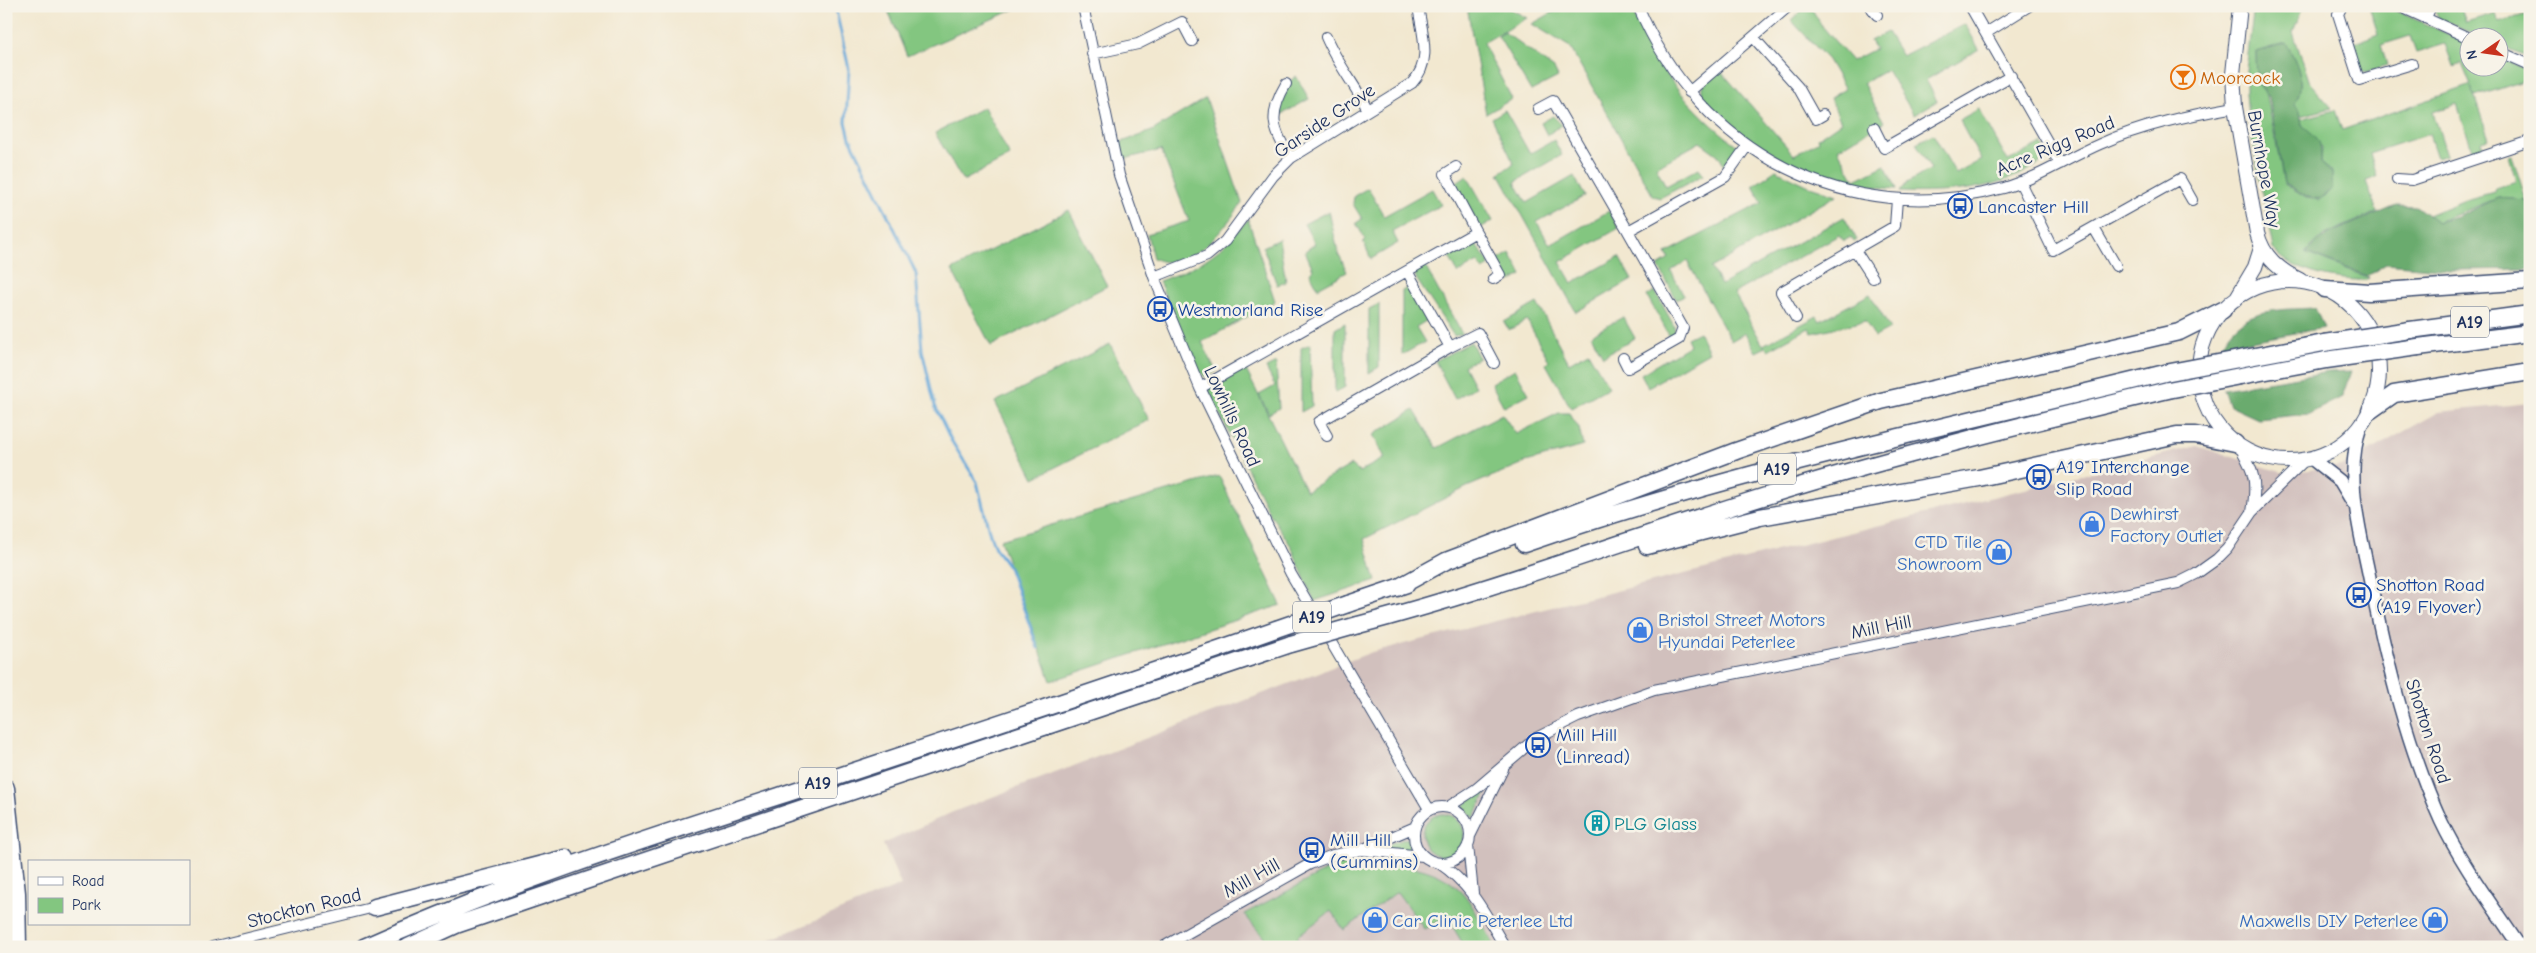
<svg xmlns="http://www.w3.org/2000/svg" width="2536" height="953" font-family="'Comic Neue',sans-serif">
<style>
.industrial{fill:#d1c0bd}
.green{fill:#83c680;stroke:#4f7a6f}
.forest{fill:#6aab6e;stroke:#426d66}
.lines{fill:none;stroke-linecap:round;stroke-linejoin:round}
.stream{stroke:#65a7d9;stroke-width:3}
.minor-casing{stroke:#3b4b6f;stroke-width:12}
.tertiary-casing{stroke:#3b4b6f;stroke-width:15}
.secondary-casing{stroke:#3b4b6f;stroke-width:16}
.trunk-casing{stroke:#3b4b6f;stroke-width:19}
.minor{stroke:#fff;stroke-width:10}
.tertiary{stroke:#fff;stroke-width:12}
.secondary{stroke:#fff;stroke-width:14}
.trunk{stroke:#fff;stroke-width:16}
.trunk-bridge-casing{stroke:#3b4b6f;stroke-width:19;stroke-linecap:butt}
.trunk-bridge{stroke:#fff;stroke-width:16}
.labels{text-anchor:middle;stroke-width:5;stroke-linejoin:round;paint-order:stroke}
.shield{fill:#f7f3e8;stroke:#5d6a87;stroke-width:1}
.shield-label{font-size:18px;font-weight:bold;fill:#1b2f5e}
.food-label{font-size:19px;fill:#c56008;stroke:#f7f3e8;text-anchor:start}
.street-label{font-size:19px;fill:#1b2f5e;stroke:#f7f3e8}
.transit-label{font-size:19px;fill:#164399;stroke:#f7f3e8;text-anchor:start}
.shop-label{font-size:19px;fill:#366cbe;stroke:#f7f3e8;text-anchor:start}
.culture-label{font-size:19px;fill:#0d838f;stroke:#f7f3e8;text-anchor:start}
</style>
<rect width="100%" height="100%" fill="#f7f3e8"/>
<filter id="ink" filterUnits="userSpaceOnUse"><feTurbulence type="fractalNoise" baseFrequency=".02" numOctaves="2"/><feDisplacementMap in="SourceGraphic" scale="10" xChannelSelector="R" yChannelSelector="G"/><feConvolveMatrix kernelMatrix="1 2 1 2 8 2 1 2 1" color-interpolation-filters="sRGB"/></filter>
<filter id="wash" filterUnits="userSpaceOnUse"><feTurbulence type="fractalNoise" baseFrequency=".0096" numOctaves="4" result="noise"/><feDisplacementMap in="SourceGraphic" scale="20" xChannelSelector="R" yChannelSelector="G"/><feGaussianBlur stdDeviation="1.12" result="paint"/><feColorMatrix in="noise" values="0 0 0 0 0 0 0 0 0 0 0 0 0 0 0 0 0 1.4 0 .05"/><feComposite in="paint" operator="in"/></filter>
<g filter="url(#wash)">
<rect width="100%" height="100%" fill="#f2e8d0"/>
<path class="industrial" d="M2530 403V947H753L901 885 883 844 953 812 1372 652 2197 446 2284 473 2342 466 2439 412Z"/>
<path class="green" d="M886 6H1022L907 56Z
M1467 6H1505L1527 18 1483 43 1512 99 1486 114Z
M1564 6H1631C1650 62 1691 112 1739 147L1725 167 1718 155 1700 142 1656 167 1666 186 1699 168 1703 175 1660 198 1653 196 1570 47 1532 24Z
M1807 6H1810L1822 26 1852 61 1875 49 1870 41 1887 32 1902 56 1965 24 1979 49 1926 80 1937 101 1914 115 1887 70 1863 83 1884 122 1838 149 1855 180 1885 165 1897 189C1815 183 1759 157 1702 98V86L1721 71 1794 155 1819 141 1818 138 1841 122 1830 98 1845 89 1828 60 1791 20Z
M2254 6H2303L2293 32 2310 83 2332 108 2300 116 2295 103C2307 82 2296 61 2286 43L2256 52 2257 83 2267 96 2284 184 2306 198 2320 200 2332 190V172L2321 163 2322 147 2302 126 2301 119 2335 110 2342 130 2471 85 2462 63 2453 66 2445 44 2416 53 2410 36 2381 45 2387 65 2367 72 2362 71 2354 43 2378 34 2369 6H2385L2468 43V68H2498L2499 57 2530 71V88L2526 80 2475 97 2471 87 2489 139 2482 141 2483 148 2473 152 2457 104 2433 112 2447 155 2437 158 2429 134 2370 153 2377 177 2366 181 2377 212 2324 235 2305 253 2369 278 2367 280C2338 281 2293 273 2273 249L2248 117 2246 93V70Z
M2435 6H2460L2466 22 2496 13 2499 22 2524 15 2530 16V58L2499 44 2498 38 2483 37 2440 19 2436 14Z
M1504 32 1554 69 1558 77 1531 91 1498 36Z
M1296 76 1309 99 1277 117 1289 82Z
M1206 98 1242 203C1224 229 1189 276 1153 258L1147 234 1189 221 1161 150 1124 159 1119 143 1152 131Z
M984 107 1010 156 963 181 935 133Z
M1979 109 2008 161 2042 144 2046 152 2045 159C2006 190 1947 194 1900 192L1907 183 1931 169 1916 143 1933 134 1956 174 1981 160 1959 120Z
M1505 110 1530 154 1554 140 1562 155 1515 182 1527 203 1574 176 1585 196 1537 222 1550 245 1609 211 1619 228 1560 262 1572 283 1619 257 1632 280 1576 312 1499 173 1514 164 1492 118Z
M1553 116 1562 125 1547 135 1541 123Z
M2512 155 2526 200 2498 198 2437 222 2428 215 2465 200 2494 192 2495 188 2516 181 2509 156Z
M1776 170 1807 185 1837 195 1711 268 1721 285 1844 217 1857 240 1854 242 1851 237 1844 241 1839 235 1734 293 1763 345 1817 316 1820 321 1870 294 1890 329 1875 337 1865 321 1812 333 1809 328 1768 350 1764 346V348L1756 352 1745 333 1731 341 1687 261 1671 271 1684 296 1677 300 1658 266 1669 259 1666 253 1762 203 1753 186Z
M1467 176 1493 221 1480 228 1455 184Z
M1368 188 1384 216 1432 189 1441 205 1392 231 1398 243 1371 259 1363 241 1365 239 1356 223 1362 219 1353 204 1354 196Z
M1069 210 1107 286 991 346 952 270Z
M1329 211 1338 252 1347 272 1318 288 1310 273 1313 269 1305 251 1315 244 1304 224Z
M1248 219 1275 301 1202 342 1216 371 1206 377 1196 370 1159 281C1204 264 1218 255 1248 219Z
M1279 239 1286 282 1277 285 1263 247Z
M1473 240 1489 263 1488 267 1483 270 1478 262 1458 273 1447 253 1467 241Z
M1510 253 1522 275 1510 282 1498 260Z
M1425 266 1462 334 1454 336 1417 280 1414 272Z
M1411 286 1429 319 1416 327 1425 342 1402 355V291Z
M1655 291 1674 326 1675 335 1670 337 1647 296Z
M1537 303 1569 363 1588 352 1609 387 1571 408 1546 364 1549 361 1527 320 1509 330 1504 322Z
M1379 304V367L1369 373V309Z
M1623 317 1635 338 1603 356 1591 335Z
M1345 323V387L1335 393V329Z
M1699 332 1709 352 1648 387 1641 374 1690 345 1687 338Z
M1471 342 1479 358 1464 366 1475 387 1455 399 1435 361Z
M1110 344 1149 420 1034 478 995 402Z
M1310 344 1312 406 1301 412V348Z
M1276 363 1279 408 1269 414 1259 395 1275 386 1266 368Z
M1245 368 1306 491 1351 465 1359 472 1385 458 1373 435 1414 410 1437 448 1502 414 1516 434 1559 413H1569L1579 428 1583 446 1526 462 1467 487 1364 539 1376 581 1314 601 1291 546 1270 514 1207 389Z
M1515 369 1529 394 1504 407 1491 383Z
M1219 476 1281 605 1051 681 1000 540Z
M1490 782 1491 783 1474 818 1463 806Z
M1422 835a21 21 0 1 1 42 0a21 21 0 1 1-42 0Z
M1408 838 1410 852 1379 847Z
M1339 864C1379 864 1429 859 1461 891 1472 902 1486 932 1496 947H1465L1451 924 1443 919 1424 929 1397 892 1344 930 1331 911 1297 936 1304 947H1272L1244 914Z"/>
<path class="forest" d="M2286 43C2297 63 2307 82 2294 104L2300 111 2302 125C2319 139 2322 140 2321 163L2332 173V190L2320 199 2306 197 2284 183 2269 97 2257 83 2256 52Z
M2498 198 2530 200V269L2450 270 2386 264 2367 276 2306 253 2326 235 2396 205 2416 206 2437 222 2457 217Z
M2315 308 2324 328 2222 346C2240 307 2276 310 2315 308Z
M2351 371 2342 397 2309 414 2258 419 2230 406 2224 389 2329 372Z"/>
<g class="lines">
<path class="stream" d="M835 6 849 69 846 122 850 138 916 273 922 350 935 406 951 440 977 482 990 535 995 548 1009 567 1038 648"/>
</g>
</g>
<g filter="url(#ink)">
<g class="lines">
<defs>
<path id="minor" d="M1083 6 1119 175 1154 277 1200 388 1291 574 1429 809
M1638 6C1700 153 1848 230 2004 188 2038 178 2068 158 2100 144 2142 125 2190 115 2235 107
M1870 6 1877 15
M1970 6 2060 164
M2342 6 2338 14 2359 80 2412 64
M2399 6 2469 38
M2426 18 2431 6
M1986 33 2029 6
M1326 37C1337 63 1355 85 1368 110
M1753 37 1798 87 1816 119 1823 115
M2498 51 2530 65
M1092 54 1138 44 1182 22 1192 41
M1286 84C1268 114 1272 130 1291 158
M1689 92 1789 6
M1538 109 1553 101 1628 231 1725 177 1747 146
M1874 128 1884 148 2011 76
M2397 179 2412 180 2530 141
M2020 182 2053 250 2180 179 2192 200
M2094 228 2116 266
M1476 232 1500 275 1493 279
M1855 250 1873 278
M1154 277 1207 256 1225 241 1273 176 1291 158 1412 83C1433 61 1422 34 1418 6
M1796 318 1781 292 1895 226 1897 199
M1450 347 1478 333 1494 363
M1623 358 1628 368 1679 339 1683 328 1628 231
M1200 388 1476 232 1445 174 1456 167
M1327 436 1319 422 1450 347 1407 271
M2240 447C2255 473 2257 482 2252 512
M1414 835a28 28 0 1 1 56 0a28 28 0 1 1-56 0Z
M1448 807 1476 789 1536 738 1578 717 1654 690 2178 583 2196 574 2217 559 2227 549 2252 512 2305 460
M1470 836 1503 769
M1468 845 1473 893
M1362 850 1423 856
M1439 863C1472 885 1485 914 1505 947
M212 947 375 907
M1163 947 1310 864 1333 855 1361 850 1415 827"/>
<path id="tertiary" d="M2361 425C2343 477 2361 533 2371 585 2388 666 2407 746 2441 821 2460 862 2494 908 2520 947
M2312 459 2340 481 2353 503"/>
<path id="secondary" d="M2240 6 2233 74 2235 107 2257 233C2263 256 2278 270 2300 280
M2199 371a90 90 0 1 1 180 0a90 90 0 1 1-180 0Z
M2236 299 2255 267 2261 248"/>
<path id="trunk" d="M2325 289 2369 292 2530 281
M2410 330 2530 314
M2418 347 2530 333
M2239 359 2324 343
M2240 376 2326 360
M2370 411 2394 394 2530 372
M1524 544C1733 471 1950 426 2165 373
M1647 546 1760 517 1979 478 2177 435H2195L2235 443
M1397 588 1446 561 1736 451 1881 401 2179 332 2223 310
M1348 604 1407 584
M1358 625C1496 589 1630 538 1766 496 1899 455 2034 422 2168 390
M6 788 17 893 18 947
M375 907 566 858
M364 947C498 887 639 841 779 796 945 741 1111 687 1276 629
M408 947 456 925 612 872 1291 644"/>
</defs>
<use href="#minor" class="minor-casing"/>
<use href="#tertiary" class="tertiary-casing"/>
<use href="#secondary" class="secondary-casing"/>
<use href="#trunk" class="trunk-casing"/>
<use href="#minor" class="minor"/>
<use href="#tertiary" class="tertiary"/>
<use href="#secondary" class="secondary"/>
<use href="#trunk" class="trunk"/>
<defs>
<path id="trunk-bridge" d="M2324 343 2410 330
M2326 360 2418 347
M2165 373 2239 359
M2168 390 2240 376
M1276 629 1348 604
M1291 644 1358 625"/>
</defs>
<use href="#trunk-bridge" class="trunk-bridge-casing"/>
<use href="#trunk-bridge" class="trunk-bridge"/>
</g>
</g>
<defs>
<symbol id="bar-ring" viewBox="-11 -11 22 22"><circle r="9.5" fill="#f7f3e8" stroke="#e8710a" stroke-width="1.5"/><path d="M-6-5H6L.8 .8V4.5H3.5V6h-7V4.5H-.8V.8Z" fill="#e8710a"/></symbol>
<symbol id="bus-ring" viewBox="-11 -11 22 22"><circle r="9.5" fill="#f7f3e8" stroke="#1a4fb4" stroke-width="1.5"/><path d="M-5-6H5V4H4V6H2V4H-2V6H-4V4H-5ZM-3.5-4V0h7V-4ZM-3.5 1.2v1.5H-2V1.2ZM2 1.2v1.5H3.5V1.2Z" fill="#1a4fb4"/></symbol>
<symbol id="shop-ring" viewBox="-11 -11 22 22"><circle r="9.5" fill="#f7f3e8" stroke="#3f7fe0" stroke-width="1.5"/><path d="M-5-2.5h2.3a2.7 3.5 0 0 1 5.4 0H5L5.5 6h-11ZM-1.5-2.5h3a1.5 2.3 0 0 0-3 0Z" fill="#3f7fe0"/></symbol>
<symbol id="building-ring" viewBox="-11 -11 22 22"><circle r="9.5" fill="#f7f3e8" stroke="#0f9aa8" stroke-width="1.5"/><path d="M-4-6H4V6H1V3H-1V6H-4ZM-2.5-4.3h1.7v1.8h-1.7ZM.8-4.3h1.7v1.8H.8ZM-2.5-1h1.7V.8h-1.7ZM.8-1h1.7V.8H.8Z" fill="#0f9aa8"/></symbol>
</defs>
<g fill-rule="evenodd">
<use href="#bar-ring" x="2169" y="63" width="28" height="28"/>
<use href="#bus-ring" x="1946" y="192" width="28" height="28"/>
<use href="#bus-ring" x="1146" y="295" width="28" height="28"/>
<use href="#bus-ring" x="2025" y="463" width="28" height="28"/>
<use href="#shop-ring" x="2078" y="510" width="28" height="28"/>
<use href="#shop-ring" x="1985" y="538" width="28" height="28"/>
<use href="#bus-ring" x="2345" y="581" width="28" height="28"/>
<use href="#shop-ring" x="1626" y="616" width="28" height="28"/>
<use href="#bus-ring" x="1524" y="731" width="28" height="28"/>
<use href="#building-ring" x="1583" y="809" width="28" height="28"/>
<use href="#bus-ring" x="1298" y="836" width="28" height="28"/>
<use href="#shop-ring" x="1361" y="906" width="28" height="28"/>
<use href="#shop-ring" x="2421" y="906" width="28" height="28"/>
</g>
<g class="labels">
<g class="shield">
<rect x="2451" y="306.5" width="38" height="31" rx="4"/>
<rect x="1758" y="453.5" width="38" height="31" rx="4"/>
<rect x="1293" y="601.5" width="38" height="31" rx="4"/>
<rect x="799" y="767.5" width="38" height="31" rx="4"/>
</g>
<g class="shield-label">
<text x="2470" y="328">A19</text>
<text x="1777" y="475">A19</text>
<text x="1312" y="623">A19</text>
<text x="818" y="789">A19</text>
</g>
<g class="food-label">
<text x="2200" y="84">Moorcock</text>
</g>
<g class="street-label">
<text transform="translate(1324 120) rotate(-34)" y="7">Garside Grove</text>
<text transform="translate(2055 145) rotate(-23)" y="7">Acre Rigg Road</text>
<text transform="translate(2265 169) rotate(80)" y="7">Burnhope Way</text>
<text transform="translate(1233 416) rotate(65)" y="7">Lowhills Road</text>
<text transform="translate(1881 626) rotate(-11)" y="7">Mill Hill</text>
<text transform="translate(2429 731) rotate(72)" y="7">Shotton Road</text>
<text transform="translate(1251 877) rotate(-29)" y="7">Mill Hill</text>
<text transform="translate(304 907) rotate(-14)" y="7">Stockton Road</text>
</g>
<g class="transit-label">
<text x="1978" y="213">Lancaster Hill</text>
<text x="1178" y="316">Westmorland Rise</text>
<text x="2056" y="473">A19 Interchange<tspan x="2056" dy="22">Slip Road</tspan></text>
<text x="2376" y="591">Shotton Road<tspan x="2376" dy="22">(A19 Flyover)</tspan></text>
<text x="1556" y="741">Mill Hill<tspan x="1556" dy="22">(Linread)</tspan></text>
<text x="1330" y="846">Mill Hill<tspan x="1330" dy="22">(Cummins)</tspan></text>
</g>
<g class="shop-label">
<text x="2110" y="520">Dewhirst<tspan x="2110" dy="22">Factory Outlet</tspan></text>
<text x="1982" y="548" text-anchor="end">CTD Tile<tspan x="1982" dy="22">Showroom</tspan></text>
<text x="1658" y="626">Bristol Street Motors<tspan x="1658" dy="22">Hyundai Peterlee</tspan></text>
<text x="1392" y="927">Car Clinic Peterlee Ltd</text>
<text x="2418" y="927" text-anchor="end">Maxwells DIY Peterlee</text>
</g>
<g class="culture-label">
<text x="1614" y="830">PLG Glass</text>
</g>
</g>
<rect width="2536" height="953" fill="none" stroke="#f7f3e8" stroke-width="25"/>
<rect x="28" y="860" width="162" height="65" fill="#f7f3e8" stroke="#9fa5b1"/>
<rect x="38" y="877" width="25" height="8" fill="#ffffff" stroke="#9fa5b1"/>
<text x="72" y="886" font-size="15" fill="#1b2f5e">Road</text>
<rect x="38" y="898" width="25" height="15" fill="#83c680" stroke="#9fa5b1"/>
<text x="72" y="910" font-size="15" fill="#1b2f5e">Park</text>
<g transform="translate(2484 52) rotate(257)"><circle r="24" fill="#f7f3e8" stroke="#9fa5b1"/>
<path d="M0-4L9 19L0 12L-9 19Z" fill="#c8321e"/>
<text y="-8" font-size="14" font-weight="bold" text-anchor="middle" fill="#1b2f5e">N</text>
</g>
</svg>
